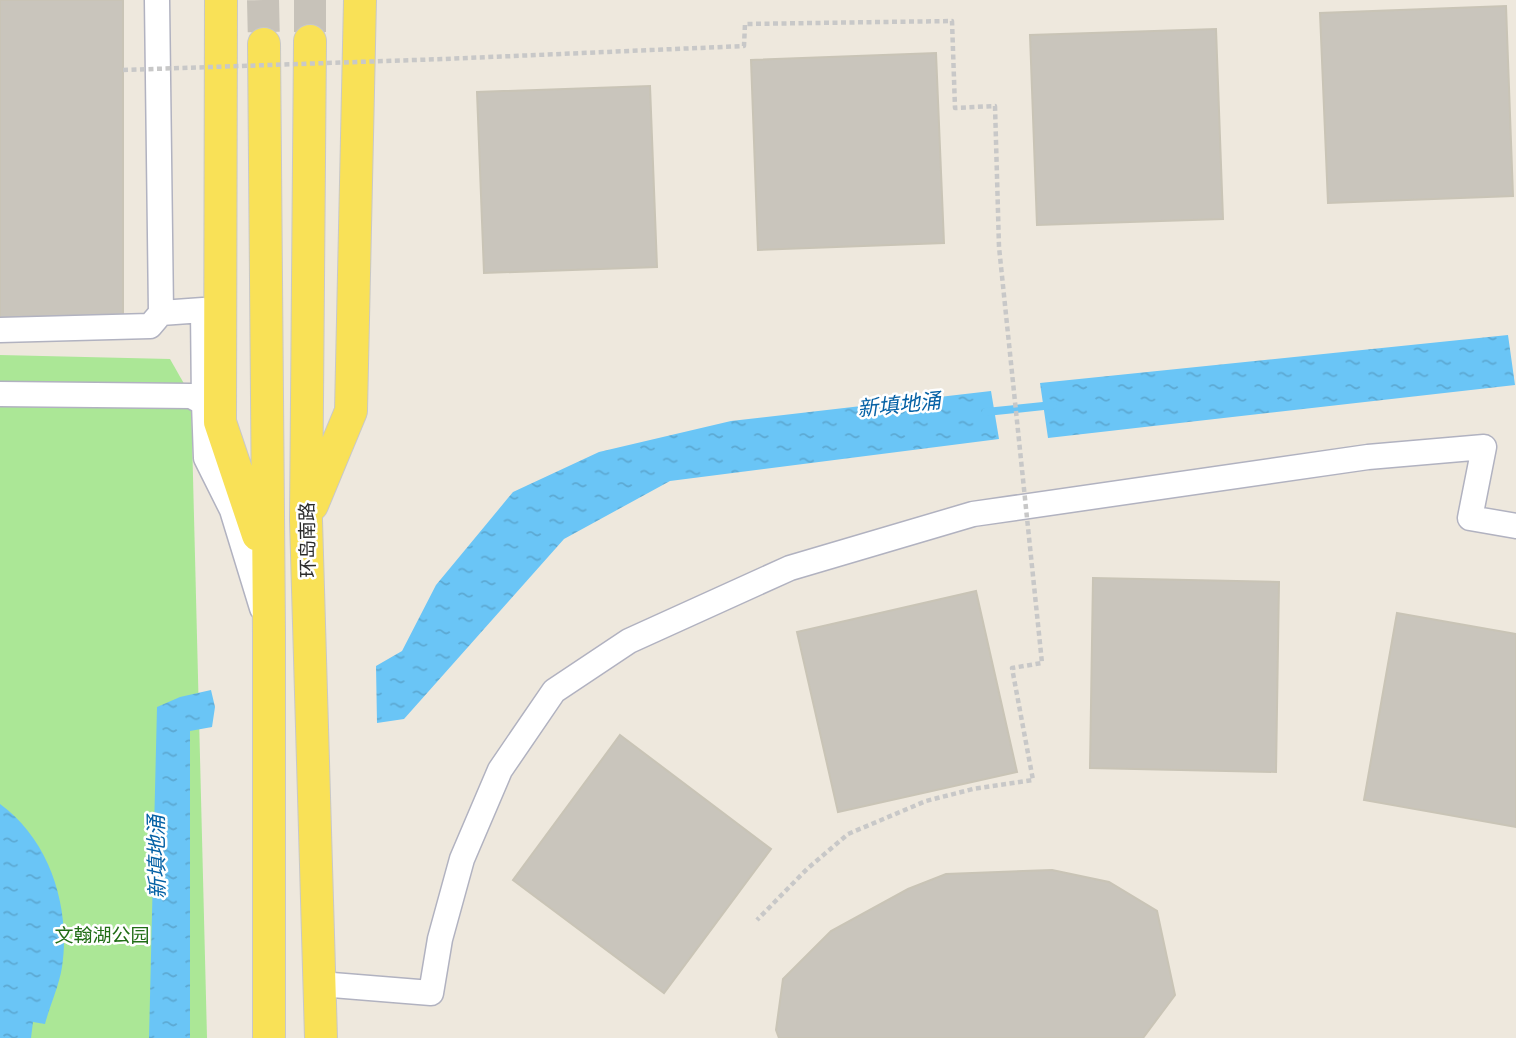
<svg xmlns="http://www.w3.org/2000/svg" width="1516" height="1038" font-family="'Open Sans','Noto Sans SC',sans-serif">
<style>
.park{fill:#abe796}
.water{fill:url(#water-ripples)}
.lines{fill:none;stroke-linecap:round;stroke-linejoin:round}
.stream{stroke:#6ac5f6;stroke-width:8}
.building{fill:#c9c5bc;stroke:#c9c4b6;stroke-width:2}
.major-tunnel{stroke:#c7c2b9;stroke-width:32;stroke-dasharray:32 16;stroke-linecap:butt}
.minor-casing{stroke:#b1b2c0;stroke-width:27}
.major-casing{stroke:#c8c8c8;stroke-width:34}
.minor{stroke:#fff;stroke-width:24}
.major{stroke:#f9e157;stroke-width:32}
.path-bridge{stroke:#c8c8c8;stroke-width:4.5;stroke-dasharray:5 3.5;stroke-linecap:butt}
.labels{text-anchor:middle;stroke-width:5;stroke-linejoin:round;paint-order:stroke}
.street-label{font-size:19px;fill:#2b2b2b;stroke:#fff}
.park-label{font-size:19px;fill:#216d16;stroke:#fff}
.water-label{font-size:21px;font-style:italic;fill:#0561a5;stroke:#fff}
</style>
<defs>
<pattern id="water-ripples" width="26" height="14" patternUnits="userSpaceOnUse" patternTransform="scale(1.75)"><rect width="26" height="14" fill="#6ac5f6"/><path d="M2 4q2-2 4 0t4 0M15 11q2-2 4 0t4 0" fill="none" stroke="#5ca9d3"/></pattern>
</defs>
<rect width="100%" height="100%" fill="#eee8dd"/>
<path class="park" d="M0 355 170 359 191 396 207 1038H0Z"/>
<path class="water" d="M1508 335 1515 385 1048 438 1040 383Z
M991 391 999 439 670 481 564 539 404 719 377 723 376 666 402 651 436 585 513 492 599 452 731 421Z
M211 690 215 707 212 727 190 731V1038H149L157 707 180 697Z
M0 804C50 840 71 908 62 967 59 986 50 1005 45 1024L33 1022 31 1038H0Z"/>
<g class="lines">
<path class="stream" d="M986 412 1053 405"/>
</g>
<path class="building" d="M0 0H123V318L0 320Z
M1506 6 1513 196 1328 203 1320 13Z
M1216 29 1223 219 1037 225 1030 35Z
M936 53 944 243 758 250 751 60Z
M650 86 657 267 484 273 477 92Z
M1093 578 1279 582 1276 772 1090 768Z
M976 591 1017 772 838 812 797 632Z
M1397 613 1516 634V827L1364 800Z
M620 735 771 849 664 993 513 880Z
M1052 870 1109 882 1157 911 1175 995 1143 1038H779L776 1030 783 979 831 931 908 889 946 874Z"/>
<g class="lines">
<path class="major-tunnel" d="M263 0 264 44
M310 0V41"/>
<defs>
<path id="minor" d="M161 313 203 310 204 403
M0 330 150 326 161 313 157 0
M0 394 191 396 204 403 206 458 232 510 262 608
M320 984 431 993 440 939 462 859 500 770 554 691 629 641 790 568 973 514 1368 457 1484 447 1470 518 1516 526"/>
<path id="major" d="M221 0 220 422 258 535
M310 41 306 520 321 1038
M264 44 269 632V1038
M312 505 351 411 360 0"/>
</defs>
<use href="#minor" class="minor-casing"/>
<use href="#major" class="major-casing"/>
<use href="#minor" class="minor"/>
<use href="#major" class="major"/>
<path class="path-bridge" d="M123 70 444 59 744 46 745 24 952 21 955 108 995 106 999 247 1042 663 1012 668 1033 780 973 789 926 801 848 834 807 869 757 920"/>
</g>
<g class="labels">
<g class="street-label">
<text transform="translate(307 540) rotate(-91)" y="7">环岛南路</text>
</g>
<g class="park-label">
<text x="102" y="942">文翰湖公园</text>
</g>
<g class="water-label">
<text transform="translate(899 405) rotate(-6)" y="7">新填地涌</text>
<text transform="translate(157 857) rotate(-91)" y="7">新填地涌</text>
</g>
</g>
</svg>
